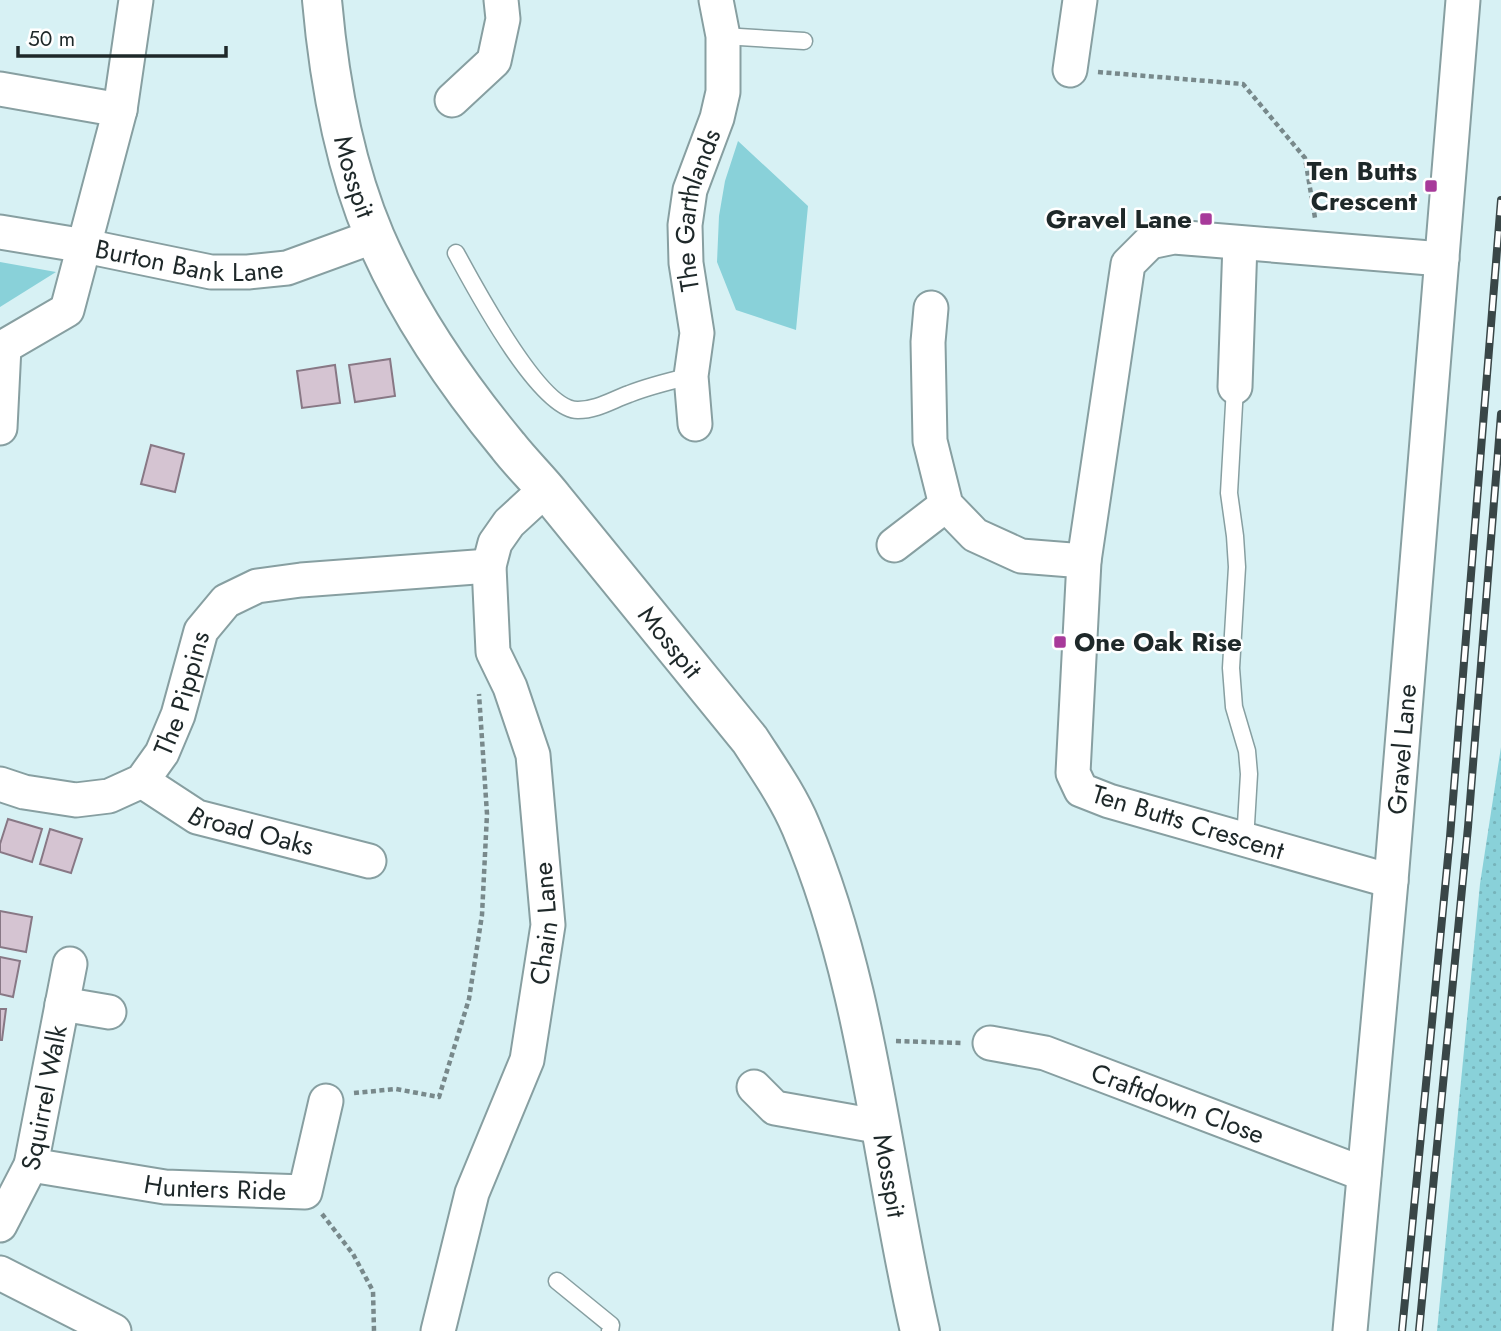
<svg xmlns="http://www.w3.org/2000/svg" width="1501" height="1331" font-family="Jost,sans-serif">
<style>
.grass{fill:url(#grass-dots)}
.park{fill:#89d1d9}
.building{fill:#d5c4d2;stroke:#887885;stroke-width:2}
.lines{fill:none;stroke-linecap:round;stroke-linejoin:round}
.service-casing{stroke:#879fa1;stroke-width:19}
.minor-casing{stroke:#879fa1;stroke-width:37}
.trunk-casing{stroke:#879fa1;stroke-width:42}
.path{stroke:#78898b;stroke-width:4.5;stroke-dasharray:5 3.5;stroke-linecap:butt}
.service{stroke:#fff;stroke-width:16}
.minor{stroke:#fff;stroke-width:33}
.trunk{stroke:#fff;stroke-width:38}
.rail-casing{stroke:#394647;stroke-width:8}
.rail{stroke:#fff;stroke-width:5;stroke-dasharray:16;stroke-linecap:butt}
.poi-dot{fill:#a73a9a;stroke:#fff;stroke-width:2.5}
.labels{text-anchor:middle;stroke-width:5;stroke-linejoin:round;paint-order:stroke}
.poi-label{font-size:26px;font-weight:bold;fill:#1e2829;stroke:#fff;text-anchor:end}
.street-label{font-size:26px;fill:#1e2829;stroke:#fff}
</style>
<defs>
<pattern id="grass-dots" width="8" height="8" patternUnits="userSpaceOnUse" patternTransform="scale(1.75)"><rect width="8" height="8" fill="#89d1d9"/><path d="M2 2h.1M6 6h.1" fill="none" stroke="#76b3ba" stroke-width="1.8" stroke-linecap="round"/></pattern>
</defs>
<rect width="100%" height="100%" fill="#d7f1f4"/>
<path class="grass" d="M1501 747V1331H1437L1480 884Z"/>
<path class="park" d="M738 141 808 206 796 330 736 310 717 262 719 216 725 181Z
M0 262 56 272 0 307Z"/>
<path class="building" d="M390 359 395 396 355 402 349 365Z
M335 365 340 403 302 408 297 371Z
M151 445 184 454 175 492 141 484Z
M8 819 42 829 32 862 0 852V844Z
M50 829 82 839 71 873 40 864Z
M0 911 32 917 26 952 0 947Z
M0 957 20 961 13 997 0 994Z
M0 1009H6L2 1040H0Z"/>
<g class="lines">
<defs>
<path id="service" d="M723 36 804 41
M456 253C474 286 540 411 578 410 597 410 612 400 629 394 649 386 670 381 691 376
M1235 387 1229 493 1235 536 1237 567 1231 668 1234 707 1247 751 1249 774 1245 841
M557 1281 611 1325 610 1331"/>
<g id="minor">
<path d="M1070 70 1080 0"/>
<path d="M0 89 120 110"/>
<path d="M452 100 494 61 503 19 501 0"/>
<path id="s1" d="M0 232 85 246 211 272H248L287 268 375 236"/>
<path d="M931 308 928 342 930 441 946 505 975 535 1021 556 1084 561"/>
<path d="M0 349 67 310 120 110 136 0"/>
<path d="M1235 387 1240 243"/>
<path id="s2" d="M695 424 691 376 697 333 686 263 685 225 690 190 717 118 723 92V36L716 0"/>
<path d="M0 428 4 347"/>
<path d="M894 545 946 505"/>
<path id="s3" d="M142 781 197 817 369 861"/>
<path id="s4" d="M0 784 24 792 76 800 109 796 142 781 162 753 178 715 201 631 226 601 257 586 301 580 489 566"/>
<path d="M1391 881 1109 801 1081 790 1073 773 1084 561 1128 264 1150 242 1174 237 1442 259"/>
<path d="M62 1004 109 1012"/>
<path id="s5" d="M990 1043 1045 1053 1364 1174"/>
<path d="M754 1087 775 1108 882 1127"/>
<path id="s6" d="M31 1165 165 1187 305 1192 326 1101"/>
<path id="s7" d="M0 1225 31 1165 70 964"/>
<path d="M0 1273 114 1331"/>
<path id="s8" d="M438 1331 472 1193 527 1060 548 925 533 755 510 687 493 652 489 566 495 543 509 523 546 489"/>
<path id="s9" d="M1350 1331 1391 881 1463 0"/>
</g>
<g id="trunk">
<path id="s10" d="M322 0C329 80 343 162 375 237 408 313 455 382 508 446 522 464 539 480 553 498 619 579 684 659 750 740 768 768 788 796 801 827 869 987 881 1163 920 1331"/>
</g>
</defs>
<use href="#service" class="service-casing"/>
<use href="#minor" class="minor-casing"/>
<use href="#trunk" class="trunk-casing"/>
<path class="path" d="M1098 72 1243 84 1305 158 1315 218
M896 1041 961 1043
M354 1093 396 1089 439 1097 469 999 482 915 487 814 479 694
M322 1214 353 1254 373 1291 374 1331"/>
<use href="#service" class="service"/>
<use href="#minor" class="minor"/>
<use href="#trunk" class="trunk"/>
<defs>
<path id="rail" d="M1402 1331 1450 837 1501 200
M1419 1331 1468 827 1501 414"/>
</defs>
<use href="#rail" class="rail-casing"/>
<use href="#rail" class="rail"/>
</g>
<g class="poi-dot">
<rect x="1424" y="179" width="14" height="14" rx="3.5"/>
<rect x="1199" y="212" width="14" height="14" rx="3.5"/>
<rect x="1053" y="635" width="14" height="14" rx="3.5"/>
</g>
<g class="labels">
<g class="poi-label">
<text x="1417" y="180">Ten Butts<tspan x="1417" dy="30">Crescent</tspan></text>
<text x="1192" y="228">Gravel Lane</text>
<text x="1074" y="651" text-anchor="start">One Oak Rise</text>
</g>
<g class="street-label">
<text dy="9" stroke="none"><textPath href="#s10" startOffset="180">Mosspit</textPath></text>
<text dy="9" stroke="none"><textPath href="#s2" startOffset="217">The Garthlands</textPath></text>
<text dy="9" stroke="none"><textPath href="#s1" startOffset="192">Burton Bank Lane</textPath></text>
<text dy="9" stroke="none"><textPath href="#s10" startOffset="747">Mosspit</textPath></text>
<text dy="9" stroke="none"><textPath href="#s4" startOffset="245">The Pippins</textPath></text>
<text dy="9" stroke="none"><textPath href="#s9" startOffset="584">Gravel Lane</textPath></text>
<text transform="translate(1188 822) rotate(17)" y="9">Ten Butts Crescent</text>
<text dy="9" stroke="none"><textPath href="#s3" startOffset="122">Broad Oaks</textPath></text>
<text dy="9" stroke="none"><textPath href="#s8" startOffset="424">Chain Lane</textPath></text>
<text dy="9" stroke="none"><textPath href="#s7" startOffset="136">Squirrel Walk</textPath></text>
<text dy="9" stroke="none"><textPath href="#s5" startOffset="198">Craftdown Close</textPath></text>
<text dy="9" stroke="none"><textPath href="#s10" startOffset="1335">Mosspit</textPath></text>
<text dy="9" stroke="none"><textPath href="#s6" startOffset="186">Hunters Ride</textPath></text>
</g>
</g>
<path d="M18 46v10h208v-10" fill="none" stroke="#1e2829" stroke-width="3.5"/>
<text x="28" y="46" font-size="21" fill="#1e2829" stroke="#ffffff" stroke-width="5" paint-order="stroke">50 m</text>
</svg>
